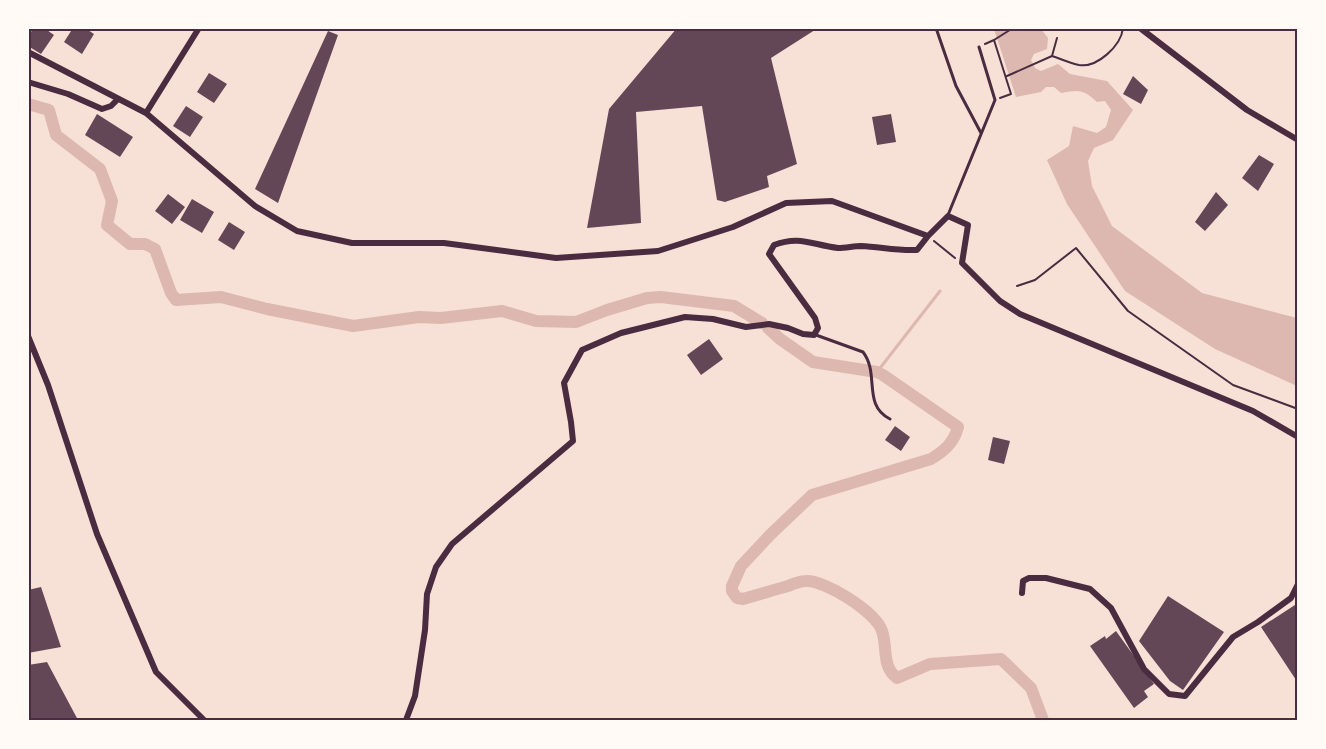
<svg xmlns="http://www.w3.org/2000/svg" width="1326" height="749" font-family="Commissioner,sans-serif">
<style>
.water{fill:#dcb8b0}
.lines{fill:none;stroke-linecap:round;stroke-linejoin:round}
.stream{stroke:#dcb8b0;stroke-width:3}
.canal{stroke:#dcb8b0;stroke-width:12}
.building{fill:#644757}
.path{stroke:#4a2c40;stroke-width:2}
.service{stroke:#4a2c40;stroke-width:3}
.minor{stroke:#4a2c40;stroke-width:6}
.neatline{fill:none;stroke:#4a2c40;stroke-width:2}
</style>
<rect width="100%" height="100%" fill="#f7e1d7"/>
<path class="water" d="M994 29H1041L1048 38 1047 49 1034 54 1031 60 1035 68 1041 71 1058 64 1070 74 1107 81 1133 110 1113 140 1094 148 1088 161 1092 186 1112 226 1202 293 1297 318V386L1215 349 1125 291 1067 204 1047 160 1069 146 1073 126 1097 133 1106 127 1111 110 1105 101 1097 102C1083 89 1078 90 1061 93L1054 87H1046L1041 92 1016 97Z"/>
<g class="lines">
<path class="stream" d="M877 372 940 291"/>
<path class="canal" d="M28 104 49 110 56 135 100 169 112 201 107 225 130 244H145L155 249 171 293 176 300 221 297 267 309 353 326 419 317 441 318 502 311 536 321 576 322 607 310 647 298 661 297 734 306 762 323
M768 328 780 339 813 362 877 372 883 375 958 427C954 443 944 451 931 459L812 495 771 534 741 566 732 586V591L737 598 743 599C758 595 773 590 788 586 793 584 800 581 806 581 825 580 876 612 882 631 888 647 881 666 897 678L930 664 1001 659 1031 688 1043 720"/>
</g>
<path class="building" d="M34 28H44L54 35 41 54 28 46V36Z
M73 28H85L94 34 82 54 64 42Z
M677 28H818L771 58 797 164 767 176 769 187 725 202 717 200 702 106 636 112 641 223 587 228 609 109Z
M328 31 338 35 278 203 255 189Z
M209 73 227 84 214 103 197 92Z
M1133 76 1148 90 1141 104 1123 94Z
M186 106 203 117 190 137 173 126Z
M97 114 133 137 120 157 85 135Z
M891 114 896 142 877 145 872 117Z
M1259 155 1274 164 1258 191 1242 178Z
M1216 192 1228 205 1205 231 1195 222Z
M168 194 185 207 172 224 155 211Z
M192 199 214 212 202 233 180 220Z
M229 222 245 232 234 250 218 240Z
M709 339 723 359 701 375 687 355Z
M895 426 910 437 901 451 885 440Z
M993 437 1010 441 1004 464 988 460Z
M41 587 61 647 28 653V590Z
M1168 596 1224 632 1183 690 1170 681 1139 641Z
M1298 603V683L1261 627Z
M1116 631 1154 684 1144 691 1148 697 1134 708 1090 646 1105 636 1106 639Z
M47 662 78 720H28V665Z"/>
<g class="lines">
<path class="path" d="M994 40 1013 28
M985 44 994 40 1011 94 1000 98
M1052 56C1061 59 1070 63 1079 65 1097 68 1121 46 1123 28
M1007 76 1052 56 1057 38
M934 241 955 258
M1017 286 1035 280 1076 248 1128 311 1233 385 1298 409"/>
<path class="service" d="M936 28 956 86 981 133
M948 215 995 100 979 47
M816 335 863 352C880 374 862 405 890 419"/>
<path class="minor" d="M1140 28 1247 110 1298 140
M28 52 146 113 255 206 297 231 352 243H444L556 258 658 251 733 227 786 203 832 201 928 236 948 216 968 225 962 263 1000 301 1020 314 1253 411 1298 437
M28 82 68 94 102 109 111 106 118 99
M146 113 199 28
M28 336 48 385 97 534 156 672 204 720
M1022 593 1023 581 1029 578H1046L1090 589 1111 608 1144 669 1169 694 1185 696 1233 637 1258 622 1291 598 1298 584
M406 720 415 696 425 630 427 594 436 567 452 544 573 441 571 422 564 383 582 350 621 333 685 317 713 319 746 327 769 324 788 328 803 334 814 335 818 328 815 318 769 254 774 245C800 235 812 245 838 248 846 248 854 246 861 246 881 247 897 251 917 250L928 236"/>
</g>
<rect width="1326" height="749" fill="none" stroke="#fffaf5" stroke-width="60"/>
<rect x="30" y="30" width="1266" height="689" class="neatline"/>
</svg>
